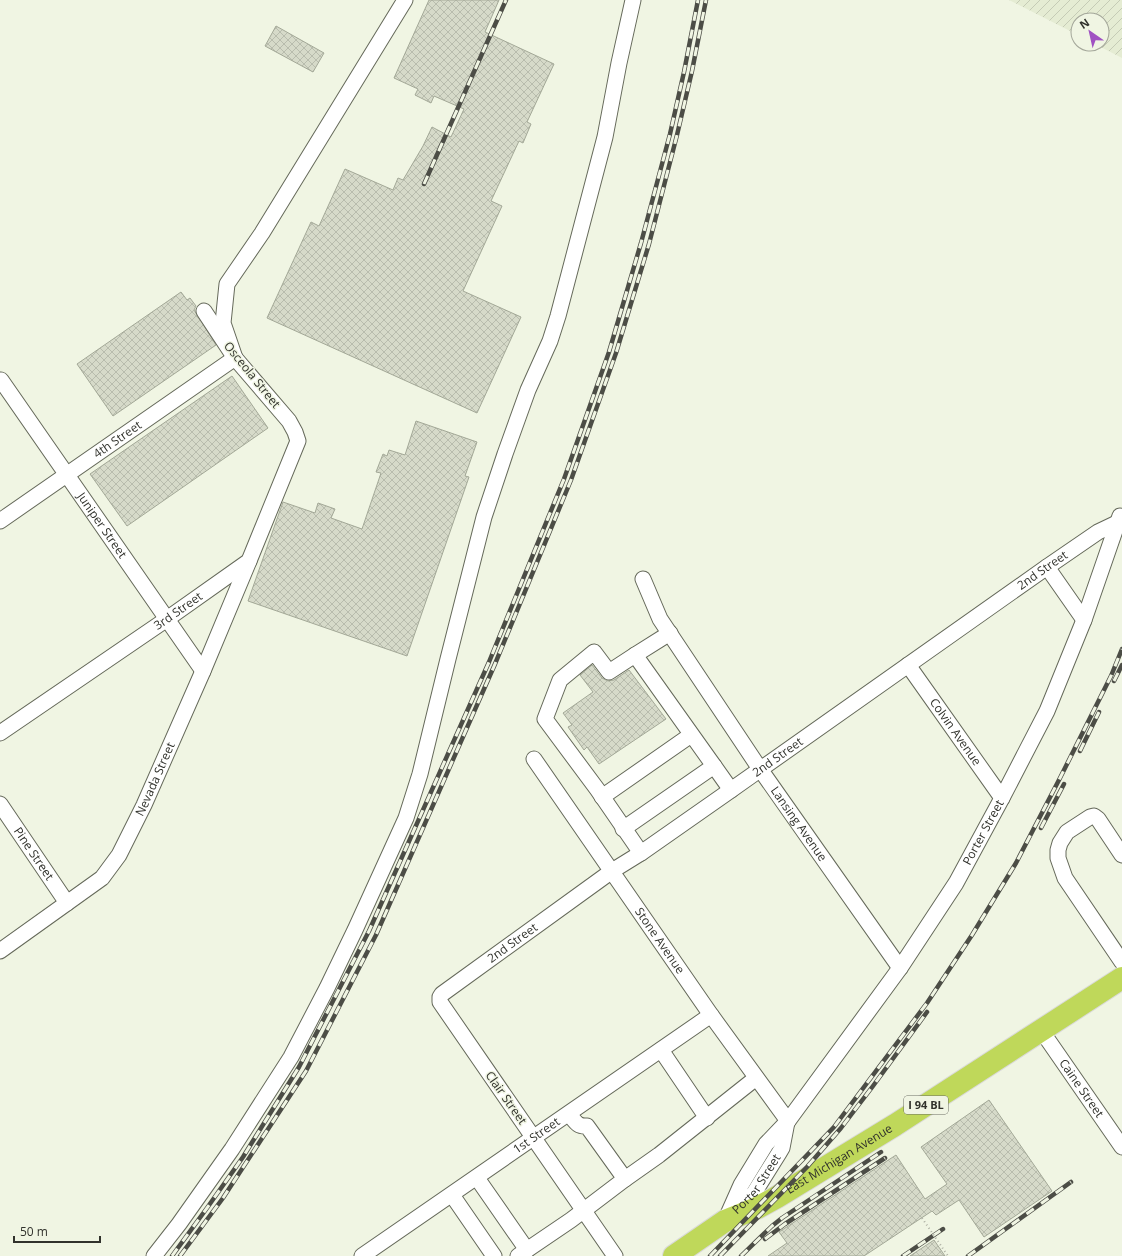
<svg xmlns="http://www.w3.org/2000/svg" width="1122" height="1256" font-family="'Open Sans',sans-serif">
<style>
.industrial{fill:url(#industrial-furrows)}
.building{fill:url(#building-cross-hatch);stroke:#a3a897}
.lines{fill:none;stroke-linecap:round;stroke-linejoin:round}
.minor-casing{stroke:#65695a;stroke-width:17}
.highway-casing{stroke:#dadad9;stroke-width:24}
.minor{stroke:#fff;stroke-width:15}
.highway{stroke:#bfd85a;stroke-width:22}
.rail-casing{stroke:#4c4d46;stroke-width:4.5}
.rail{stroke:#f0f5e3;stroke-width:3;stroke-dasharray:9;stroke-linecap:butt}
.path-bridge{stroke:#aeb1a4;stroke-width:2;stroke-dasharray:1 3;stroke-linecap:butt}
.labels{text-anchor:middle;stroke-width:3;stroke-linejoin:round;paint-order:stroke}
.shield{fill:#f0f5e3;stroke:#6a6c63;stroke-width:1}
.shield-label{font-size:11px;font-weight:bold;fill:#31322c}
.street-label{font-size:12px;fill:#31322c;stroke:#f0f5e3}
</style>
<defs>
<pattern id="industrial-furrows" width="10" height="10" patternUnits="userSpaceOnUse"><rect width="10" height="10" fill="#e5ecd3"/><path d="M-1 1l2-2M0 10L10 0M9 11l2-2" fill="none" stroke="#c5cbb5"/></pattern>
<pattern id="building-cross-hatch" width="8" height="8" patternUnits="userSpaceOnUse"><rect width="8" height="8" fill="#d6dac9"/><path d="M0 0l8 8M0 8l8-8" fill="none" stroke="#b8bcad"/></pattern>
</defs>
<rect width="100%" height="100%" fill="#f0f5e3"/>
<path class="industrial" d="M1009 0H1122V58L1095 44H1102V20H1078V35Z"/>
<path class="building" d="M429 0H499L485 32 554 64 527 122 531 124 523 143 519 141 491 201 502 206 463 291 521 317 477 413 267 318 311 222 319 226 345 169 393 190 398 178 403 180 423 146 432 127 451 137 464 109 434 96 431 103 415 95 418 89 394 78Z
M276 26 324 53 313 72 265 46Z
M181 292 187 300 190 298 196 306 194 310 216 345 113 416 77 364Z
M232 376 268 428 127 526 90 474Z
M416 421 477 442 465 476 469 477 407 656 248 601 283 502 315 513 318 503 335 509 331 518 362 529 381 473 376 472 383 454 387 456 389 450 405 455Z
M592 665 602 678 608 681 614 680 629 670 666 719 599 764 587 747 584 750 568 727 572 725 563 713 593 692 580 675Z
M989 1100 1052 1191 984 1237 959 1200 936 1215 932 1211 864 1256H768L787 1243 779 1232 896 1155 925 1199 947 1184 921 1147Z
M934 1240 945 1256H910Z"/>
<g class="lines">
<defs>
<g id="minor">
<path id="s1" d="M1 380 203 671"/>
<path id="s2" d="M0 521 235 358 223 323 227 284 262 233 405 0"/>
<path d="M1047 567 1084 620"/>
<path id="s3" d="M643 579 660 619 760 769 900 968"/>
<path id="s4" d="M908 665 1002 798"/>
<path id="s5" d="M0 733 167 619 249 561 298 441 295 432 289 421 235 358 204 311"/>
<path id="s6" d="M534 759 711 1015 788 1121"/>
<path d="M714 766 731 790"/>
<path d="M602 797 691 735"/>
<path id="s7" d="M0 804 67 903"/>
<path d="M623 829 714 766 635 655"/>
<path d="M641 853 597 789 545 719 560 680 594 652 609 672 635 655 670 633"/>
<path d="M1122 855 1098 819 1094 816 1090 817 1067 832 1060 843 1058 850V858L1065 878 1122 962"/>
<path id="s8" d="M0 951 102 878 119 855 144 805 203 671 249 561"/>
<path id="s9" d="M1041 1030 1122 1147"/>
<path d="M661 1050 707 1118"/>
<path d="M477 1178 527 1250"/>
<path d="M625 1179 659 1155 756 1078"/>
<path d="M452 1195 494 1256"/>
<path id="s10" d="M732 1214 754 1193 779 1153 782 1148 787 1122"/>
<path id="s11" d="M725 1221 741 1185 766 1144 788 1121 900 968 956 883 1002 798 1047 711 1084 620 1120 516"/>
<path d="M154 1256 179 1224 232 1149 291 1057 327 988 355 930 406 818 420 774 448 659 484 517 505 454 528 390 550 341 558 316 605 137 619 63 633 0"/>
<path id="s12" d="M362 1256 711 1015"/>
<path d="M518 1256 571 1220 625 1179 587 1126C577 1127 575 1121 569 1114"/>
<path id="s13" d="M615 1256 440 1002V997L442 994 612 871 641 853 731 790 1047 567 1098 532 1119 522"/>
</g>
<g id="highway">
<path id="s14" d="M674 1256 725 1221 757 1208 777 1197 895 1125 1122 978"/>
</g>
</defs>
<use href="#minor" class="minor-casing"/>
<use href="#highway" class="highway-casing"/>
<use href="#minor" class="minor"/>
<use href="#highway" class="highway"/>
<defs>
<path id="rail" d="M424 184 506 0
M1114 681 1122 665
M1080 751 1099 712
M1041 828 1064 784
M765 1239 785 1224 885 1158
M172 1256 207 1208 243 1157 299 1067 369 931 489 662 564 479 609 352 641 243 670 134 684 72 698 0
M180 1256 223 1198 306 1071 376 935 495 664 571 480 616 353 649 244 677 135 692 71 706 0
M710 1256 834 1127 927 1003 972 935 1016 863 1060 778 1111 676 1122 649
M720 1256 807 1167 841 1128 873 1086 927 1012
M741 1256 772 1226 782 1218 881 1152
M903 1256 943 1229
M968 1256 1071 1182"/>
</defs>
<use href="#rail" class="rail-casing"/>
<use href="#rail" class="rail"/>
<path class="path-bridge" d="M922 1218 948 1256"/>
</g>
<g class="labels">
<rect class="shield" x="904" y="1096" width="44" height="18" rx="3"/>
<g class="shield-label">
<text x="926" y="1109">I 94 BL</text>
</g>
<g class="street-label">
<text transform="translate(252 375) rotate(51)" y="4">Osceola Street</text>
<text dy="4" stroke="none"><textPath href="#s2" startOffset="143">4th Street</textPath></text>
<text dy="4" stroke="none"><textPath href="#s1" startOffset="177">Juniper Street</textPath></text>
<text dy="4" stroke="none"><textPath href="#s13" startOffset="1052">2nd Street</textPath></text>
<text dy="4" stroke="none"><textPath href="#s5" startOffset="216">3rd Street</textPath></text>
<text dy="4" stroke="none"><textPath href="#s4" startOffset="82">Colvin Avenue</textPath></text>
<text dy="4" stroke="none"><textPath href="#s13" startOffset="728">2nd Street</textPath></text>
<text dy="4" stroke="none"><textPath href="#s8" startOffset="238">Nevada Street</textPath></text>
<text dy="4" stroke="none"><textPath href="#s3" startOffset="291">Lansing Avenue</textPath></text>
<text dy="4" stroke="none"><textPath href="#s11" startOffset="468">Porter Street</textPath></text>
<text dy="4" stroke="none"><textPath href="#s7" startOffset="60">Pine Street</textPath></text>
<text dy="4" stroke="none"><textPath href="#s6" startOffset="221">Stone Avenue</textPath></text>
<text dy="4" stroke="none"><textPath href="#s13" startOffset="404">2nd Street</textPath></text>
<text dy="4" stroke="none"><textPath href="#s9" startOffset="71">Caine Street</textPath></text>
<text transform="translate(506 1098) rotate(55)" y="4">Clair Street</text>
<text dy="4" stroke="none"><textPath href="#s12" startOffset="212">1st Street</textPath></text>
<text dy="4" stroke="none"><textPath href="#s14" startOffset="192">East Michigan Avenue</textPath></text>
<text dy="4" stroke="none"><textPath href="#s10" startOffset="39">Porter Street</textPath></text>
</g>
</g>
<g transform="translate(1090 32) rotate(326)"><circle r="19" fill="#f0f5e3" stroke="#a4a79a"/>
<path d="M0-3L7 15L0 10L-7 15Z" fill="#a051c2"/>
<text y="-6" font-size="11" font-weight="bold" text-anchor="middle" fill="#31322c">N</text>
</g>
<path d="M14 1236v6h86v-6" fill="none" stroke="#31322c" stroke-width="2"/>
<text x="20" y="1236" font-size="12" fill="#31322c" stroke="#f0f5e3" stroke-width="3" paint-order="stroke">50 m</text>
</svg>
